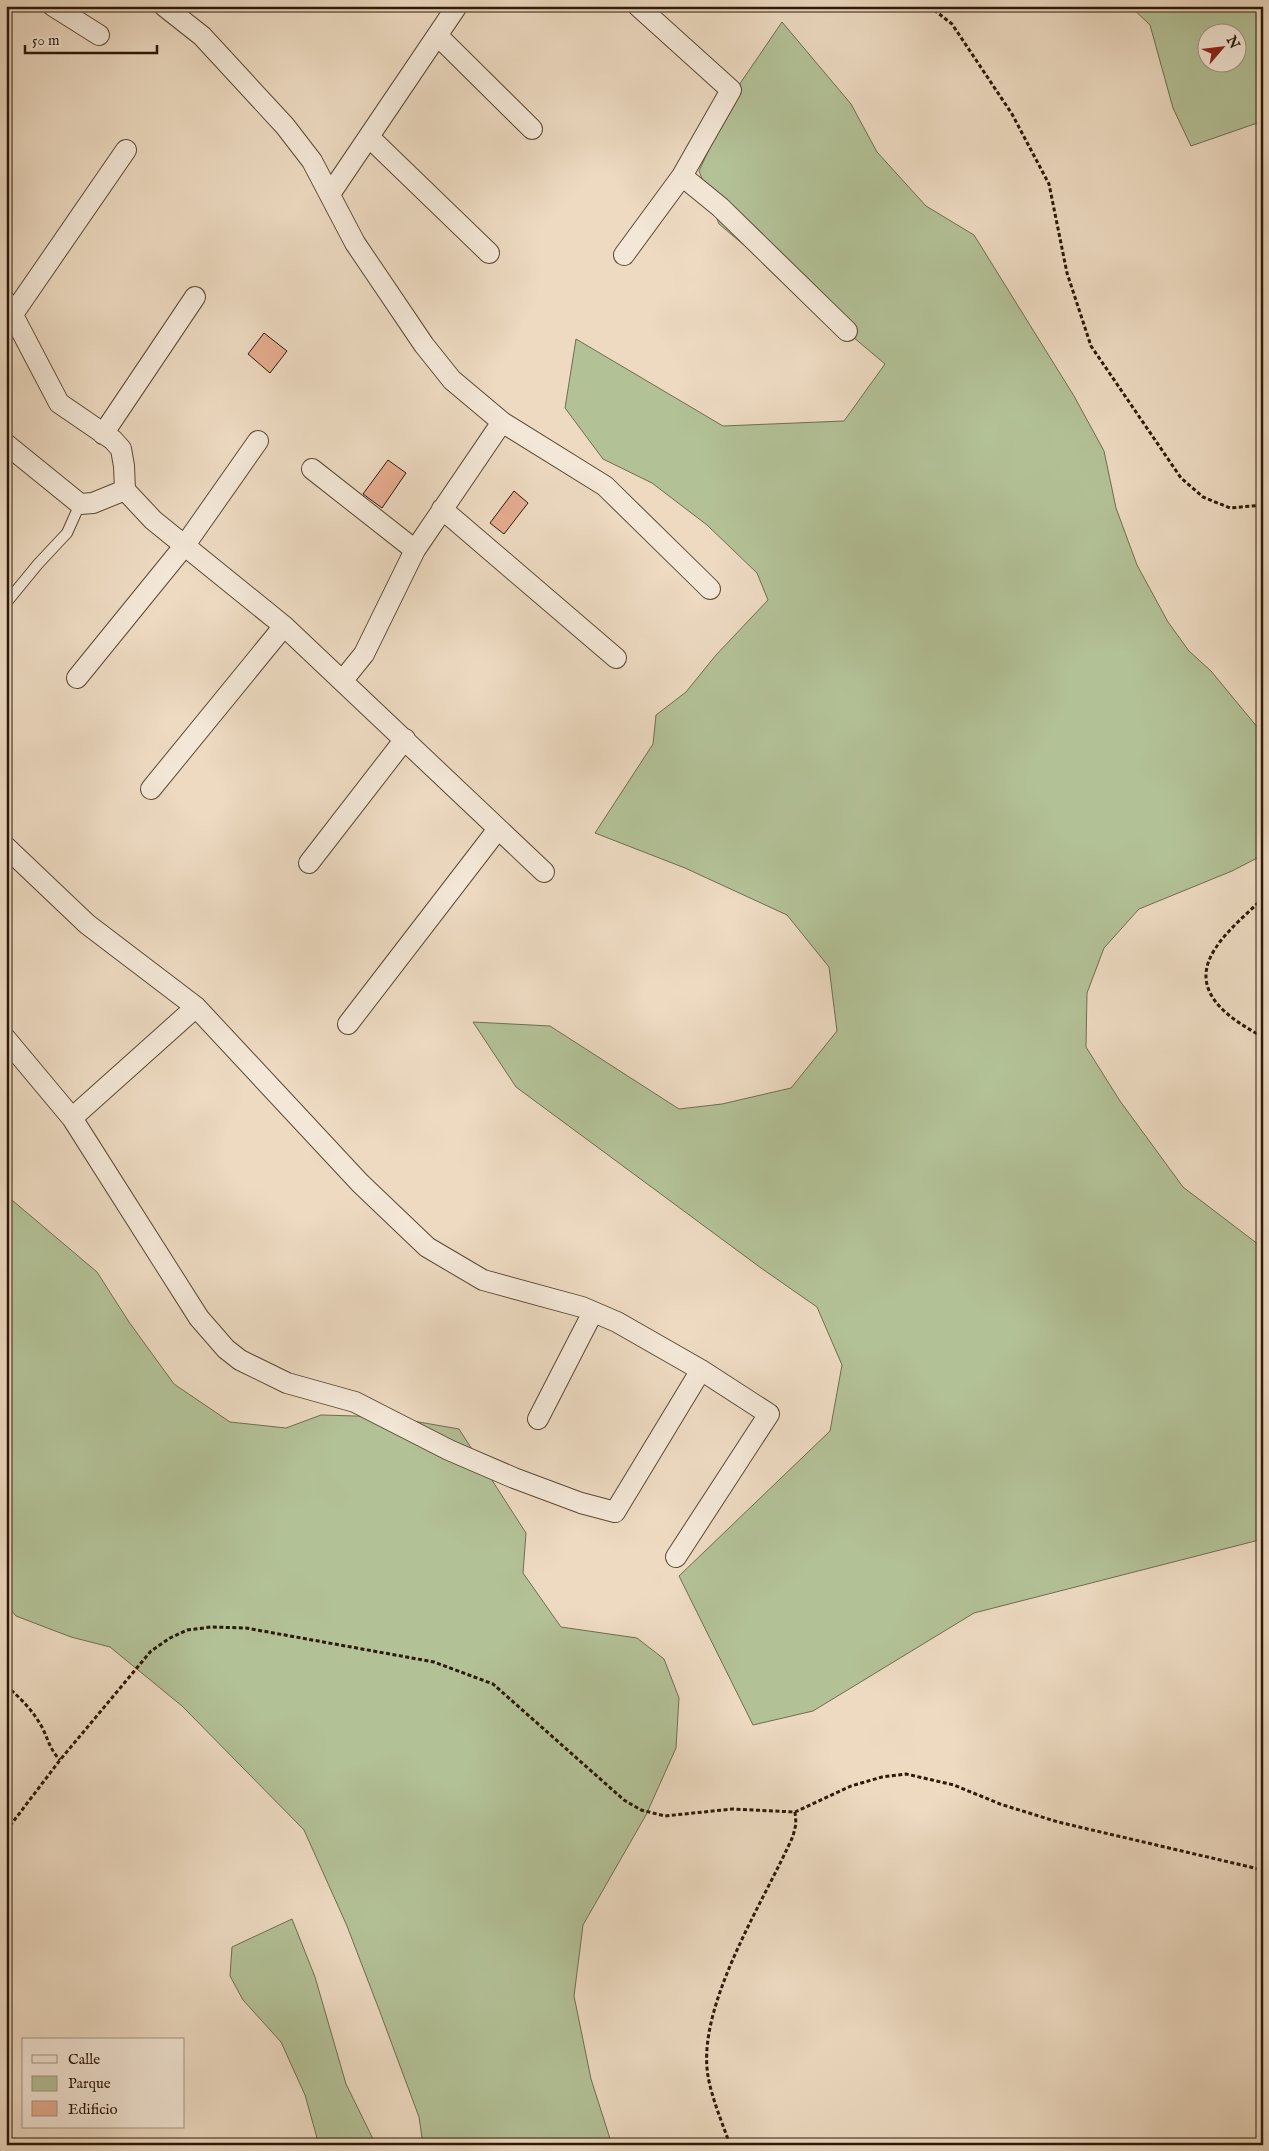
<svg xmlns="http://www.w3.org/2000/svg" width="1269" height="2151" font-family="'IM FELL English',serif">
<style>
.green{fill:#b3c197;stroke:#706d50;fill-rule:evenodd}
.building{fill:#e6ad90;stroke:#2c1908}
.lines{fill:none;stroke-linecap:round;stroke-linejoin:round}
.service-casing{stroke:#5c4936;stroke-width:12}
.minor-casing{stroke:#5c4936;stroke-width:22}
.path{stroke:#2c1908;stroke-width:3;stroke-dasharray:4 2.5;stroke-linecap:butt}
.service{stroke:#f3e7d7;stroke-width:10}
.minor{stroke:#f3e7d7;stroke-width:20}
</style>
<rect width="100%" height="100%" fill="#eddac1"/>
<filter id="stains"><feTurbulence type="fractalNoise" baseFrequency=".004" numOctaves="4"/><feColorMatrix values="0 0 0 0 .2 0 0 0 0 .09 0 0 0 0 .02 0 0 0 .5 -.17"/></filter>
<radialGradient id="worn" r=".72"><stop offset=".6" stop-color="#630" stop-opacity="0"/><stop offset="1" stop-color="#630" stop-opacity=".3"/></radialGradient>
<path class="green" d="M1130 6H1263V121L1191 146 1173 108 1150 25ZM1206 32H1236V62H1206Z
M782 22 851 104 877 152 926 206 974 235 1074 396 1104 451 1116 508 1137 565 1168 622 1189 651 1211 671 1263 734V855L1232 871 1139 909 1104 948 1087 993 1086 1047 1120 1101 1183 1187 1263 1248V1539L974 1613 813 1711 753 1725 679 1576 830 1431 842 1365 817 1307 761 1268 516 1087 473 1022 550 1026 679 1109 722 1104 791 1088 837 1031 829 967 787 915 685 868 595 833 653 744 656 715 686 692 716 655 768 600 757 573 707 525 652 483 603 459 565 408 576 339 723 426 844 421 885 364 719 224 699 171 739 85Z
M6 1195 97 1272 129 1322 174 1384 230 1422 286 1428 321 1415 390 1417 459 1429 526 1533 523 1573 561 1627 637 1638 664 1659 679 1698 676 1748 646 1815 583 1925 574 1996 591 2079 612 2145H423L419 2117 380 2012 347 1926 304 1830 182 1706 110 1647 71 1637 16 1616 6 1604Z
M292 1919 315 1977 346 2084 376 2145H319L305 2095 281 2042 243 2000 230 1976 232 1947Z"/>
<path class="building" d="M264 333 287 351 270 373 248 354Z
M388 460 406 473 382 508 363 494Z
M514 491 528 503 504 534 490 523Z"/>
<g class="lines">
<defs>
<path id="service" d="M6 603 38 564 67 533 80 504"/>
<path id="minor" d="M53 6 99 35
M164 6 202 36 285 126 312 161 355 243 424 345 452 380 502 422 605 486 710 589
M438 36 532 129
M369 137 489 253
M682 176 720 207 847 331
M330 194 457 6
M624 255 682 176 731 90 638 6
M6 302 59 403 113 440 121 449 124 466 125 490 153 520 284 626 544 872
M13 314 126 150
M103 434 195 297
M6 444 80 504 93 503 125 490
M312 469 415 550
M442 509 616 658
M77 678 185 545 258 441
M343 680 364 654 415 550 502 422
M151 789 284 626
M6 847 87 924 196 1007 360 1183 427 1247 483 1280 582 1307 617 1322 701 1370 769 1414 676 1557
M309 863 405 739
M348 1024 498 829
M6 1039 72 1118 199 1318 226 1349 240 1360 287 1383 355 1402 449 1450 514 1478 581 1503 615 1512 701 1370
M72 1118 196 1007
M538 1419 593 1312"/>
</defs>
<use href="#service" class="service-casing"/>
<use href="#minor" class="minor-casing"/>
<path class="path" d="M929 6 952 24 1012 114 1049 184 1067 273 1091 346 1181 478 1203 497 1230 508 1263 505
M1263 898C1247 914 1227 930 1215 949 1187 992 1230 1019 1263 1037
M6 1686C21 1698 34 1712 43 1729 48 1740 51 1751 60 1760
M6 1831 60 1760 151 1651 170 1638 187 1630 211 1627 246 1628 434 1662 493 1684 624 1800 641 1810 665 1816 732 1809 795 1812 851 1786 882 1777 906 1774 954 1785 1000 1804 1058 1822 1263 1870
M730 2145C722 2122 712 2099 708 2076 696 2005 765 1900 793 1836L796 1824 795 1812"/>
<use href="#service" class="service"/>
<use href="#minor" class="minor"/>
</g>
<rect width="1269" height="2151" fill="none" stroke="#eddac1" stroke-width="25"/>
<rect x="8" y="8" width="1254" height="2136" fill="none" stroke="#2c1908" stroke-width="2.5"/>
<rect x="12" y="12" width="1244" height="2126" fill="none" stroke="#2c1908"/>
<rect x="22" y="2038" width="162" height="90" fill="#f3e7d7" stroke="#a39584"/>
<rect x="32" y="2055" width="25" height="8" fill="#f3e7d7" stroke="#a39584"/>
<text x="68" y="2064" font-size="15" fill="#2c1908">Calle</text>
<rect x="32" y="2076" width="25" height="15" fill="#b3c197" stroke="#a39584"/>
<text x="68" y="2088" font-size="15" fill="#2c1908">Parque</text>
<rect x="32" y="2101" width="25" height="15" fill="#e6ad90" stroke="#a39584"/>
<text x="68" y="2114" font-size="15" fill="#2c1908">Edificio</text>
<g transform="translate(1222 48) rotate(62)"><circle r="24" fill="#f3e7d7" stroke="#a39584"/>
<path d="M0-4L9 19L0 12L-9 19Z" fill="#8f2418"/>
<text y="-8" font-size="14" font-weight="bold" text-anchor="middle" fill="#2c1908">N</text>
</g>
<path d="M25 45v8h132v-8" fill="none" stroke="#2c1908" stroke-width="2.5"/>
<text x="32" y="45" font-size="15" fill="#2c1908" stroke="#f3e7d7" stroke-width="4" paint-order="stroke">50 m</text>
<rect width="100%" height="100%" filter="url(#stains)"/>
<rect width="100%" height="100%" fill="url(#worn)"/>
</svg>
